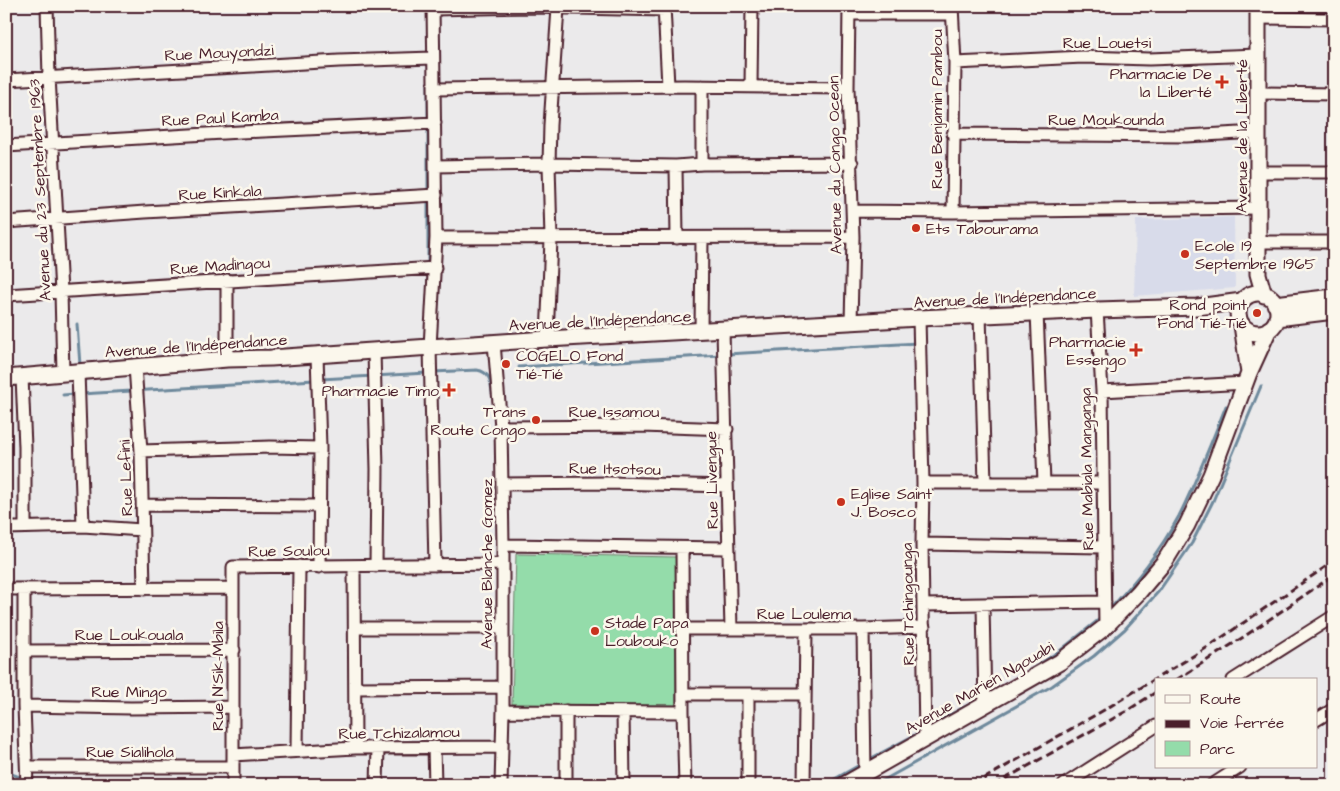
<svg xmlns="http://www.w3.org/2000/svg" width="1340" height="791" font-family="'Architects Daughter',sans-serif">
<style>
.built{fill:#d8dbea}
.green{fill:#94dcaa;stroke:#6f7e6a}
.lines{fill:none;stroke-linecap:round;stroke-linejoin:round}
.stream{stroke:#6e899c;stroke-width:3}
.minor-casing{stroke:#4a1f2b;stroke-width:15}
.tertiary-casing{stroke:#4a1f2b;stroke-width:19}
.minor{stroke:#fbf7ec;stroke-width:11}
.tertiary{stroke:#fbf7ec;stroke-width:15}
.rail{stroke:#4a1f2b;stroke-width:3;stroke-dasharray:8 4;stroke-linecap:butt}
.poi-dot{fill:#c8321e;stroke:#fbf7ec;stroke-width:2}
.labels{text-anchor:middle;stroke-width:5;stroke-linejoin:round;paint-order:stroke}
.street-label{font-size:16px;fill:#4a1f2b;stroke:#fbf7ec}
.poi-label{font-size:16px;fill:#4a1f2b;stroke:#fbf7ec;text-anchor:end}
</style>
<rect width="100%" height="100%" fill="#ebeaeb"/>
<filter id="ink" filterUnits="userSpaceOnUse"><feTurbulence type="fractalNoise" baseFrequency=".02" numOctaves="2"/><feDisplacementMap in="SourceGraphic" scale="10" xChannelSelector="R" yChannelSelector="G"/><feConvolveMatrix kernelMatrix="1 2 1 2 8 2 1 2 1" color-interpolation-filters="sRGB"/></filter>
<g filter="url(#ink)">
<path class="built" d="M1234 217 1235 288 1134 296 1136 220Z"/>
<path class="green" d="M516 554 677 557 676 707 512 704Z"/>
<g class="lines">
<path class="stream" d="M428 82V281
M77 324 80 365 83 367
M727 354 918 343
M519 367 721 355
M433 372 477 370C490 372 491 382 492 393
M321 379 427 373
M81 394 315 380
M63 395 75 394
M1107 612C1135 583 1160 551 1179 516 1197 480 1211 443 1226 406
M1026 673 1061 650 1101 618
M988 694 1014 680
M927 727 983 697
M868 760 922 731
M6 772 25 779
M30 781 42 785
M824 785 863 763
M875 785 1052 686 1094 656 1125 629 1159 591 1192 543 1213 501 1261 386"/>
<defs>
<path id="minor" d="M47 6 49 77 61 292 63 373
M433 6 436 238 430 347 435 565
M664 6 668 86
M849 6 848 88 853 237 851 323
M952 6 955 63 953 212
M433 9 532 7 665 10
M849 14H952
M1258 18 1334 19
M955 63 1083 57 1149 59 1258 55
M6 80 339 61 433 58
M702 86V164
M751 86 752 6
M434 89 684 86 848 88
M1257 93 1334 94
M953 134 1186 136 1258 132
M6 146 240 132 435 123
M436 166 549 164 676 166 702 164 852 163
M676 166 677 238
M1258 172H1334
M853 211 953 212 1258 208
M6 222 145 212 436 195
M436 238 853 237
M1258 242H1334
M6 295 435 268
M1097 310 1102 391 1105 627
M1037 312 1044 483
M980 315 985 483
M919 318 923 483 922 544 925 739
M723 330 731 629
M701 331 702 238
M547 339 551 239 549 164 550 125 558 8
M494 343 501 427 503 545V711L501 785
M374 351 377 469 376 566
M317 355 320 448 319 567
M227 359V280
M135 366 141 451 144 589
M78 371 83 526
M22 377 25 447V527
M1102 391 1246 383
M501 427 642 426 727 429
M141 451 270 447 320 448
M923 483H1102
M502 484 610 483 727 486
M143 505 318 506
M6 528 83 526 142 530
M922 544 1103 547
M503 545 728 548
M682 548 683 712 685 785
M354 566 355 748
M233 567 503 564
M6 589 233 588V567
M24 589V706L27 785
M924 605 1105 602
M983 605 985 705
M355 628H503
M683 629H863L924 627
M863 629 865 774
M24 651 234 650
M1233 680 1334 616
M355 688 503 687
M683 694H805
M24 706 131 708 233 707
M503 711 683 712
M566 711V785
M623 712 624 785
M1316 720 1334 709
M434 747 435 785
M297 751 299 566
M233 755 355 748 501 747
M27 767H233
M233 785V581
M377 785 378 748
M748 785V695
M804 785 806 630
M1064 785 1156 726
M1212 785 1240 767"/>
<path id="tertiary" d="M1258 6V274L1264 295
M1238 313a20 20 0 1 1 40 0a20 20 0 1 1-40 0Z
M1275 304 1334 297
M1277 318 1334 311
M1242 325 1249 373
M6 378 227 359 271 358 547 339 919 318 1097 310 1197 307 1242 301
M844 785 1060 662 1105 627 1138 593 1165 561 1187 525 1211 475 1249 373 1269 329"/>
</defs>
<use href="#minor" class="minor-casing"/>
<use href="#tertiary" class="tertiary-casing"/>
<use href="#minor" class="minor"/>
<use href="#tertiary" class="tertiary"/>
<path class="rail" d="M1176 680 1245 636 1334 575
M973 785 1104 710 1208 647 1334 561
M994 785 1125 712 1156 692"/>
</g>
</g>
<g class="poi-dot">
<path d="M1219.5 74.5h5v5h5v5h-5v5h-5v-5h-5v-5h5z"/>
<circle cx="916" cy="228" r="5"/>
<circle cx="1185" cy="254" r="5"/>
<circle cx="1257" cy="313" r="5"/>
<path d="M1133.5 342.5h5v5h5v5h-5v5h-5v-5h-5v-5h5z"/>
<circle cx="506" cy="364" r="5"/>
<path d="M446.5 382.5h5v5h5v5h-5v5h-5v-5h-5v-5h5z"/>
<circle cx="536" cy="420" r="5"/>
<circle cx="841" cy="502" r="5"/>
<circle cx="595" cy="631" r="5"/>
</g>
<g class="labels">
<g class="street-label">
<text x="1107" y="48">Rue Louetsi</text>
<text transform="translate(219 52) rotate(-3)" y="6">Rue Mouyondzi</text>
<text transform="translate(936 109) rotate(-90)" y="6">Rue Benjamin Pambou</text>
<text transform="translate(220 117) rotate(-3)" y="6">Rue Paul Kamba</text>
<text x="1106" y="125">Rue Moukounda</text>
<text transform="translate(1241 136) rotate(-90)" y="6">Avenue de la Liberté</text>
<text transform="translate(834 165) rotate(-91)" y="6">Avenue du Congo Ocean</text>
<text transform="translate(39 190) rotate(-93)" y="6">Avenue du 23 Septembre 1963</text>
<text transform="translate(220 192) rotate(-3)" y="6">Rue Kinkala</text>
<text transform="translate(220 265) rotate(-4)" y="6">Rue Madingou</text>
<text transform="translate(1005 297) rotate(-3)" y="6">Avenue de l'Indépendance</text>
<text transform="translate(600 320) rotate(-3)" y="6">Avenue de l'Indépendance</text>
<text transform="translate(196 345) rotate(-4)" y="6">Avenue de l'Indépendance</text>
<text x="614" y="417">Rue Issamou</text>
<text transform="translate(615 468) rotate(1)" y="6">Rue Itsotsou</text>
<text transform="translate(1086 469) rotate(-91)" y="6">Rue Mabiala Manganga</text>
<text transform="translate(125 478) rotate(-92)" y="6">Rue Lefini</text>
<text transform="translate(711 480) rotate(-91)" y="6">Rue Livengue</text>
<text transform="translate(289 550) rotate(-1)" y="6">Rue Soulou</text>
<text transform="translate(486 564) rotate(-90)" y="6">Avenue Blanche Gomez</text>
<text transform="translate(907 604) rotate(-91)" y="6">Rue Tchingounga</text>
<text x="804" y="619">Rue Loulema</text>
<text x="129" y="640">Rue Loukouala</text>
<text transform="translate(217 676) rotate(-90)" y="6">Rue N'Sik-Mbila</text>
<text transform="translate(979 687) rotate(-30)" y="6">Avenue Marien Ngouabi</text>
<text x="129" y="697">Rue Mingo</text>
<text transform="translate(399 732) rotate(-1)" y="6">Rue Tchizalamou</text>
<text x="130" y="757">Rue Sialihola</text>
</g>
<g class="poi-label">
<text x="1212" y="79">Pharmacie De<tspan x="1212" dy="18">la Liberté</tspan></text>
<text x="926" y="234" text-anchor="start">Ets Tabourama</text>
<text x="1195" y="251" text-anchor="start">Ecole 19<tspan x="1195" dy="18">Septembre 1965</tspan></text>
<text x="1247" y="310">Rond point<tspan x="1247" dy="18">Fond Tié-Tié</tspan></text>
<text x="1126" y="347">Pharmacie<tspan x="1126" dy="18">Essengo</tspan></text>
<text x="516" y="361" text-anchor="start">COGELO Fond<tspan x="516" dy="18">Tié-Tié</tspan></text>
<text x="439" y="396">Pharmacie Timo</text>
<text x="526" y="417">Trans<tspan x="526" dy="18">Route Congo</tspan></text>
<text x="851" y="499" text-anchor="start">Eglise Saint<tspan x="851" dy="18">J. Bosco</tspan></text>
<text x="605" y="628" text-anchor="start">Stade Papa<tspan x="605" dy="18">Loubouko</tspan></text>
</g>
</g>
<rect width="1340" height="791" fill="none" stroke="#fbf7ec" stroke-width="25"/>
<rect x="12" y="12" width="1315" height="766" fill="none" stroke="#4a1f2b" stroke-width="2" filter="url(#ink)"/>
<rect x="1155" y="678" width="162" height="90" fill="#fbf7ec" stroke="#b4a19f"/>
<rect x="1165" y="695" width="25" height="8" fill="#fbf7ec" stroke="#b4a19f"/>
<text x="1200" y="704" font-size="15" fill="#4a1f2b">Route</text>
<rect x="1165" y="720" width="25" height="8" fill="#4a1f2b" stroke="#b4a19f"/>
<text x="1200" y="728" font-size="15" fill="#4a1f2b">Voie ferrée</text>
<rect x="1165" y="741" width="25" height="15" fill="#94dcaa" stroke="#b4a19f"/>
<text x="1200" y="754" font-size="15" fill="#4a1f2b">Parc</text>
</svg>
